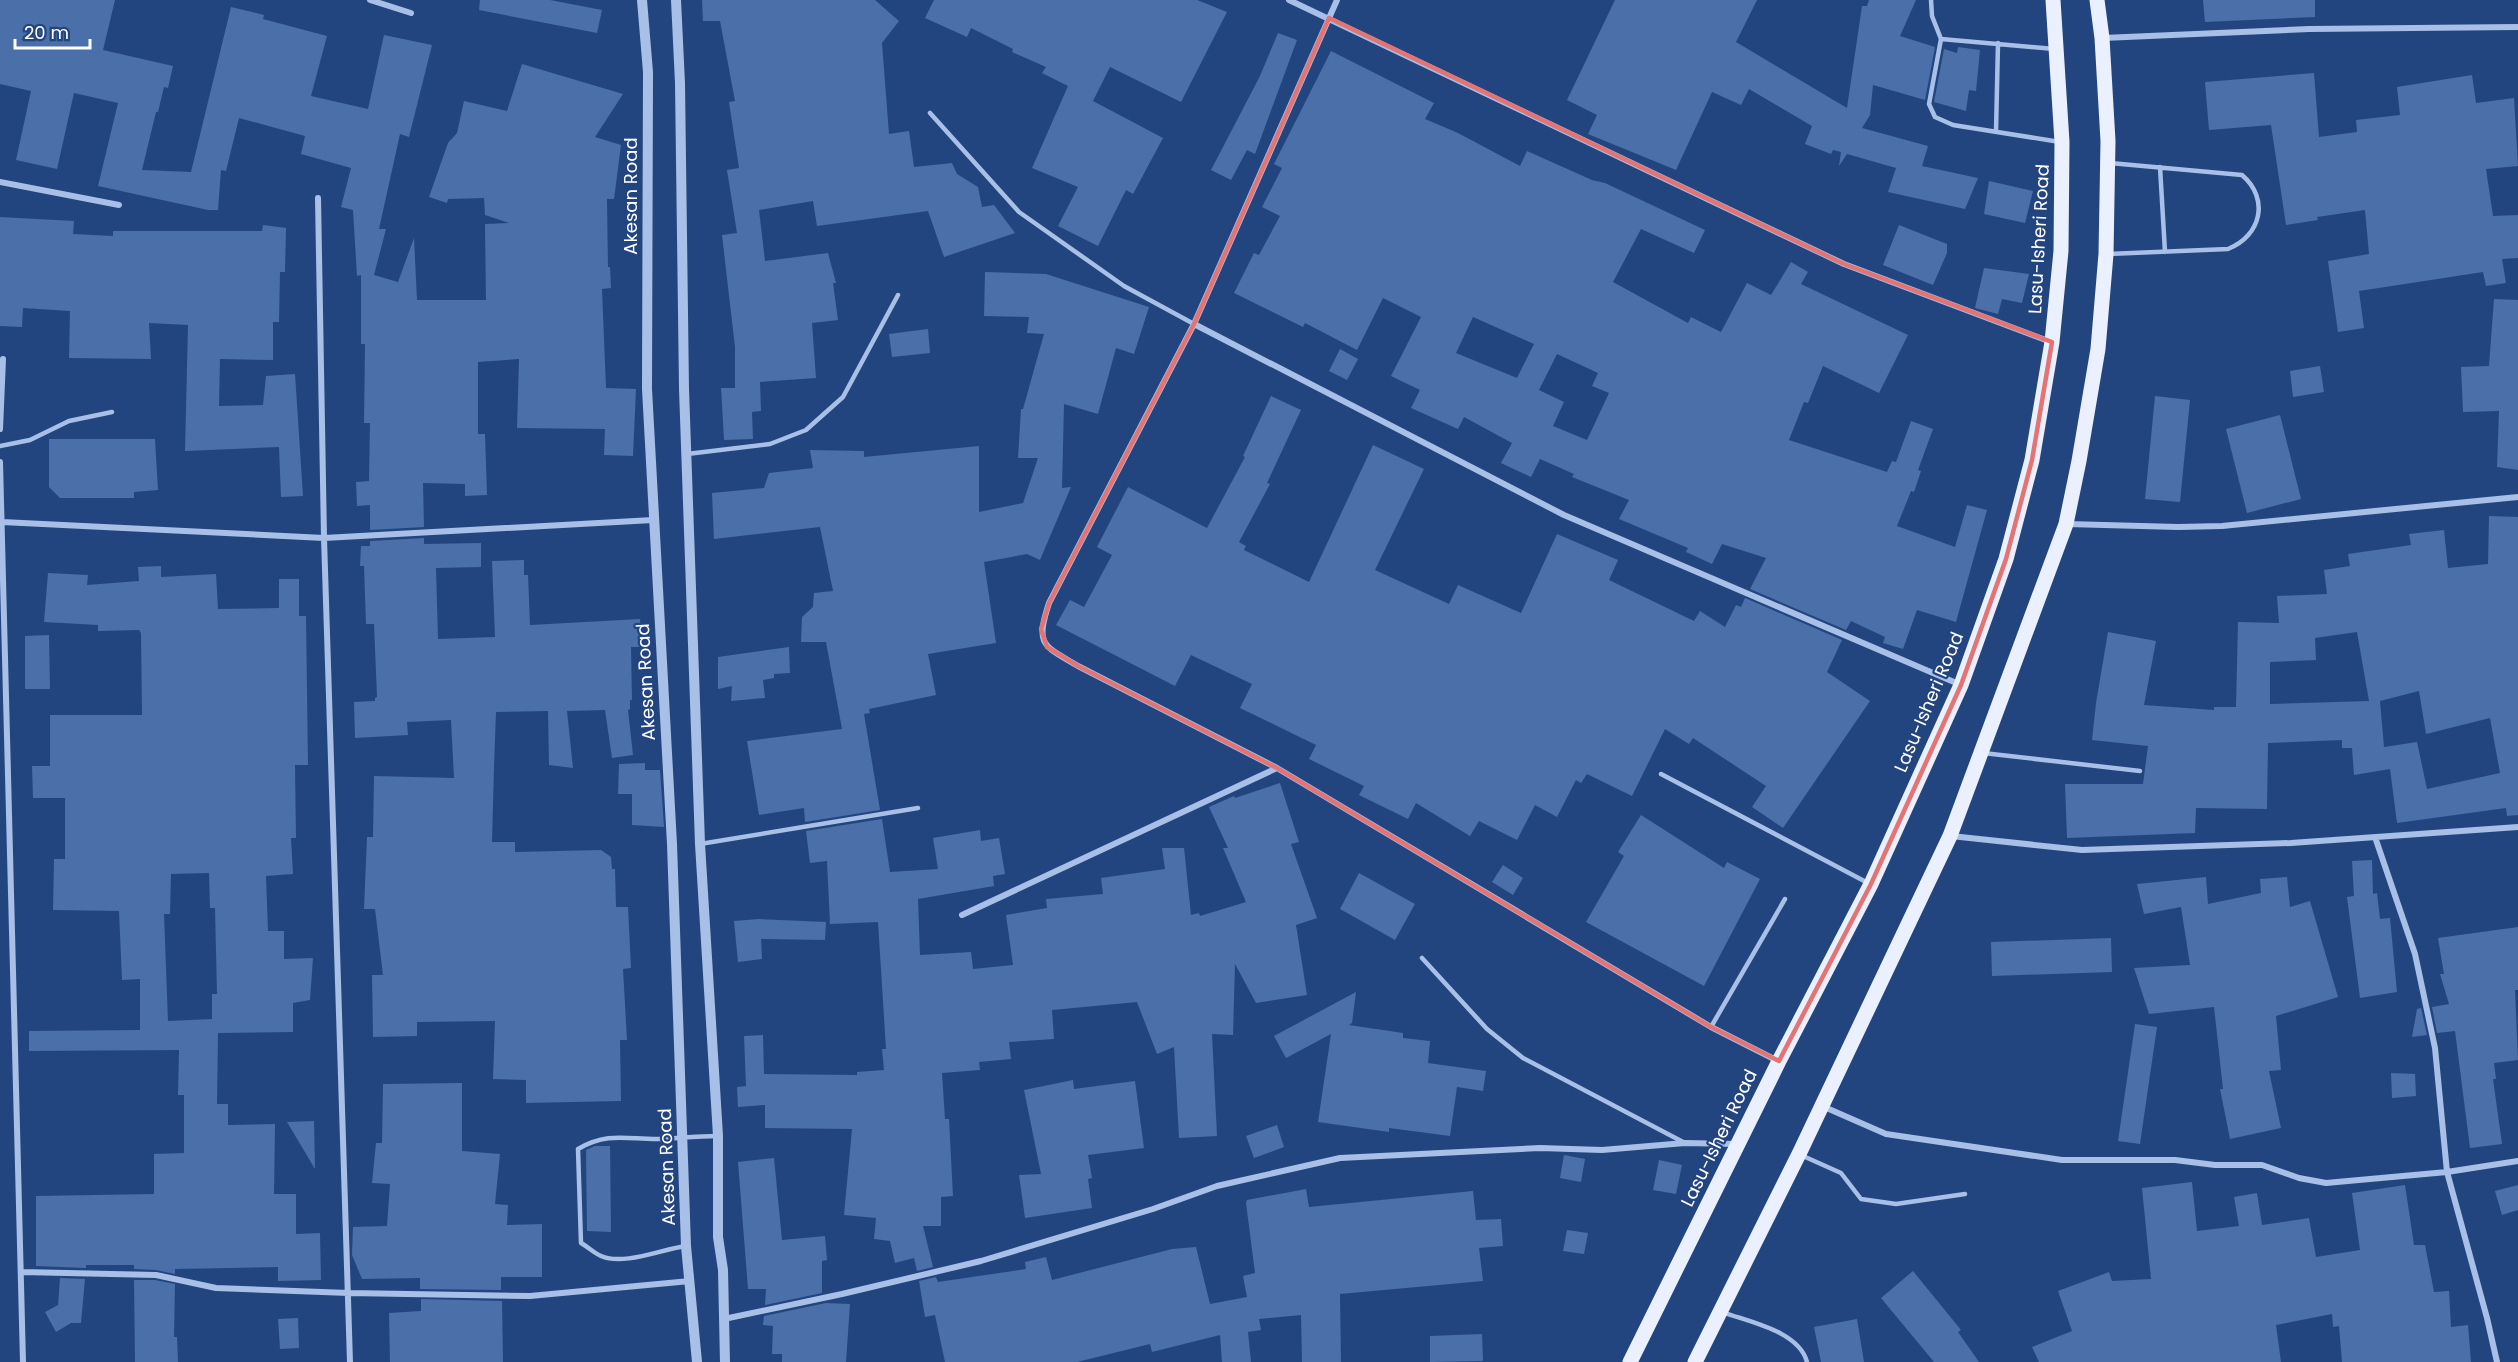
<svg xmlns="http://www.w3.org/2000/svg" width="2518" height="1362" font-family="Poppins,sans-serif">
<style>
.building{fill:#4b6fa8;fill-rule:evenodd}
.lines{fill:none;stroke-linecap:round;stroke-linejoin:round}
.service{stroke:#a8c0e7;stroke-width:4.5}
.minor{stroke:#a8c0e7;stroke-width:6}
.tertiary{stroke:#a8c0e7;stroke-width:10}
.primary{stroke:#eaf0fd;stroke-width:15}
.marked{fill:none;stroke:#e47373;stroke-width:4.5;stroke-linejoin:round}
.labels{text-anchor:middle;stroke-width:4.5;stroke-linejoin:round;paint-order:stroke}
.street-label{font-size:18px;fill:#fff;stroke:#23457f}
</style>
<rect width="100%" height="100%" fill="#23457f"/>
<path class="building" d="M0 0H115L103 50 173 66 168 88 164 87 158 112H156L142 170 191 172 231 7 264 15 263 19 327 36 311 96 368 109 384 35 432 45 409 137 400 134 379 229H386L374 275 398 282 414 238 417 300H486L485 224 509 223 485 215 484 198 448 199 447 203 429 197 448 143 457 133 464 101 507 111 522 64 623 94 595 137 621 145 614 199H607L608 267H610L611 288 602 289 606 388 636 389 633 456 604 455 605 429 517 428 519 359 478 362V434H485L487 495 465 496V484L423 483 424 527 370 530V505L357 506 356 482 369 481 370 423H364L365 344H361V275L357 276 353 210 341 207 351 168 301 154 305 136 239 118 226 171 221 170 218 210H208L98 186 118 103 74 93 57 169 16 160 31 91 0 84Z
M480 0H550L602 10 597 33 479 10Z
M702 0H875L899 21 882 43 889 134 909 131 914 167 952 163 957 174 978 187 982 207 994 205 1015 233 944 257 928 211 817 226 813 201 759 210 765 261 828 253 836 283H833L838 320 812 323 816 378 760 382 761 411 752 412 753 439 724 440 721 388H735V347L722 235 737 233 727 170 739 168 729 102 735 101 720 21H703Z
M934 0H1197L1227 12 1181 102 1110 67 1093 101 1163 138 1133 194 1126 190 1098 246 1058 226 1078 187 1032 168 1068 86 1042 73 1046 67 1012 52 1013 49 971 28 967 37 925 18Z
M1615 0H1757L1736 42 1847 108 1862 6H1867L1869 0H1916L1900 36 1935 47 1925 100 1873 85 1870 115 1862 128 1928 146 1922 166 1978 178 1965 209 1888 192 1896 168 1847 154 1839 166 1841 152 1833 150 1831 154 1805 144 1812 126 1749 89 1741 105 1712 92 1676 170 1588 134 1597 115 1567 100Z
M2203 0H2315V17L2205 22Z
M1278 33 1297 40 1255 154 1247 150 1231 180 1211 170 1260 76Z
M1958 47 1980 50 1976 91 1969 90 1966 111 1934 102 1944 49 1957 53Z
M1331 51 1434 103 1425 119 1458 133 1520 166 1527 151 1592 180 1605 183 1705 230 1694 253 1641 229 1613 282 1688 323 1691 317 1721 332 1747 283 1771 295 1791 262 1808 272 1801 284 1908 335 1879 393 1823 366 1808 403 1804 402 1789 440 1887 472 1892 461 1896 462 1911 421 1933 429 1918 470 1921 471 1914 492 1911 491 1897 526 1955 547 1967 505 1987 510 1956 622 1917 610 1903 649 1883 643 1885 637 1851 621 1846 630 1750 589 1766 558 1722 544 1712 564 1686 552 1688 548 1619 519 1629 500 1572 477 1574 474 1540 459 1531 477 1501 463 1512 443 1464 417 1458 429 1411 408 1420 390 1391 376 1421 317 1383 298 1357 350 1305 323 1303 327 1234 293 1254 253 1259 255 1280 216 1262 207 1282 168 1274 164ZM1473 317 1534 344 1517 378 1456 353ZM1557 354 1598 373 1592 386 1609 393 1587 440 1553 426 1564 402 1539 390Z
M2314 73 2319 137 2357 132 2356 120 2400 115 2397 87 2472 75 2476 103 2514 98 2518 166 2486 169 2493 216 2518 215V258L2502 259 2506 283 2486 286 2483 272 2359 291 2364 328 2338 332 2328 261 2369 254 2365 210 2317 217 2318 220 2286 225 2271 125 2209 130 2205 82Z
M1989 181 2033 191 2025 223 1984 214Z
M0 217 74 221 73 234 113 236V231H262L263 225 286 228 285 272H280L279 322H273V360L220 359 219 406 263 405 266 376 295 374 303 496 281 497 279 447 185 451 188 325 149 323 151 359 69 358 70 311 23 308 22 327 0 326Z
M1899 225 1947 244V253L1933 285 1883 265Z
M1984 268 2029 274 2022 303 2002 299 1998 314 1975 308Z
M985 272 1046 274 1149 307 1134 354 1116 348 1098 414 1064 404 1062 488 1071 487 1040 560 1027 554 984 562 996 643 928 654 936 695 869 709 870 713 864 714 880 810 805 822 804 808 759 815 747 741 842 729 826 642H801L802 617 813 607 814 593 833 591 820 527 714 539 712 493 764 488 769 473 813 468 810 450 864 451V457L979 446V512L1023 503 1038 458H1018L1021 409H1023L1044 334 1027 333 1029 317 984 316Z
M2494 299 2518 300V470L2497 467 2499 411 2463 412 2461 367 2489 366Z
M928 329 930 353 892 357 889 334Z
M1340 349 1358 359 1347 380 1329 371Z
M2320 366 2324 392 2293 397 2290 371Z
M1271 396 1301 410 1267 483 1270 484 1239 542 1246 546 1244 550 1309 582 1373 445 1424 469 1375 570 1449 604 1458 585 1521 613 1557 534 1618 560 1609 580 1694 621 1700 611 1725 627 1736 605 1741 607 1745 598 1842 640 1827 672 1870 701 1783 828 1752 807 1766 786 1693 738 1689 744 1665 729 1632 796 1587 774 1581 783 1576 780 1557 817 1535 805 1517 840 1479 821 1470 836 1416 803 1408 819 1359 795 1364 786 1309 759 1316 745 1240 708 1252 684 1191 655 1175 686 1056 625 1070 600 1084 607 1112 555 1097 547 1128 487 1207 528 1245 457 1243 456Z
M2155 396 2190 400 2180 502 2145 499Z
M2280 415 2301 499 2247 513 2226 429Z
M49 439H155L158 490 134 492V498H60L49 487Z
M2489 516 2518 517V815L2507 816 2506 808 2397 823 2390 769 2354 775 2352 748H2342V740L2268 743 2267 809 2196 808 2195 833 2067 838 2065 784H2143L2148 746 2092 740 2096 703 2108 632 2156 641 2144 705 2214 710V707H2236L2238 622 2279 623 2277 596 2327 594 2324 570 2350 566 2348 554 2411 545 2409 534 2444 530 2448 568 2488 564ZM2357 632 2369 701 2270 704V662L2316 660 2315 638ZM2419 691 2426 734 2490 718 2500 773 2427 789 2417 742 2384 747 2380 701Z
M424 538V544L481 543V567L436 568 438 639 495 637 492 561 524 560V575H528L530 625 640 619 642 647H631L632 700H630V709L628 710 633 755 612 758 605 710 567 711 573 768 549 765 548 711 496 712 494 767 492 842H515V852L601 850 611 857 612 869H615L616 907H628L631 968 623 969 627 1040H620L621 1101 526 1103V1080L493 1079 495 1021 417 1022V1036L373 1037 372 975H383L375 909H364L367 837H373L374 776 454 778 451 720 407 722 408 735 355 738 354 702 375 701V698L377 697 374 624H366L364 566H360L361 546H370V541Z
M161 566V577L216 574 218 609 279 608V579H299V616H306L308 765H295L296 838H291L293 874 266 876 268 931H284V959L313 958 310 1000 293 1003V1032L218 1033 217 1104H228V1125L275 1124 274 1194H296V1234L320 1233 321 1280 278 1281V1267L175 1269V1274L156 1270 134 1269V1265H86V1268L36 1266V1196L154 1194V1154L184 1153V1095H178L179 1050 29 1051V1031L140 1030V979L122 980 119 911 53 910 54 859H65V798H33L32 766H50V715H142L141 633 139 630 98 631V625L44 622 48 573 88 575 87 585 139 581 138 567ZM209 873 210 908H215L217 994H212V1019L168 1021 164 914H170L171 874Z
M49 635 50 689H25V636Z
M789 647 790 673 774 674V678L763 680 765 698 731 701 732 686 718 689V657Z
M645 763V770H660L664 827 632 825V794H618L619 764Z
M1280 783 1299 842 1291 844 1317 918 1296 925 1307 995 1256 1003 1235 964 1233 1035 1212 1034 1217 1136 1179 1138 1174 1047 1157 1054 1137 1002 1052 1010 1054 1039 1009 1042 1011 1059 979 1062 980 1070 942 1073 945 1119H949L953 1196 941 1197V1226H923L933 1267 917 1271 914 1258 895 1263 890 1241 874 1239 876 1218 844 1215 852 1129 765 1128V1105L738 1107 737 1087 746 1086 744 1036 763 1035 764 1074 857 1075V1072L884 1070 882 1049H886L878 922 830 924 827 861 810 863 806 831 882 819 890 872 938 869 933 838 980 830 981 841 999 838 1005 874 993 876 994 886 918 899 920 955 971 952 973 969 1013 965 1006 915 1047 908 1046 899 1103 894 1101 878 1165 869 1162 848H1184L1191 915 1199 913 1200 916 1246 902 1223 848H1228L1209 807 1234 796 1235 798Z
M1641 815 1724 868 1727 862 1760 879 1704 986 1586 922 1624 856 1618 852Z
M2372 860 2373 894 2377 893 2380 919 2390 918 2397 992 2360 998 2347 897 2354 896 2352 861Z
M1503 865 1523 878 1513 895 1492 882Z
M1359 873 1415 904 1395 940 1340 909Z
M2206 877 2208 904 2261 893 2260 879 2287 877 2290 907 2310 901 2338 997 2276 1016 2281 1070 2269 1071 2281 1128 2230 1139 2220 1089H2223L2214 1007 2149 1014 2134 968 2190 965 2181 907 2144 914 2137 884Z
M759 919 826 922 825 940 761 939 762 959 738 962 734 921Z
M2518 927V990H2515L2518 1060 2494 1063 2496 1079H2493L2502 1144 2470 1148 2455 1031 2437 1033 2432 1007 2449 1004 2440 974H2444L2438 938Z
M2111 938 2112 972 1992 976 1991 942Z
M1356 992 1352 1023 1349 1025 1403 1033V1038L1430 1041 1428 1063 1486 1071 1483 1091 1457 1087 1450 1136 1389 1128V1132L1318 1122 1331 1034 1286 1058 1274 1036Z
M2421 1008 2427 1035 2412 1037 2417 1009Z
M2135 1024 2157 1027 2140 1144 2118 1141Z
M2391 1073 2415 1074 2416 1096 2392 1098Z
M1073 1080 1074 1089 1135 1081 1144 1148 1088 1155 1092 1178 1088 1179 1092 1208 1025 1218 1019 1175 1041 1174 1024 1090Z
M462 1083V1151L500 1154 495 1204 508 1205 507 1225 542 1224V1277H501V1290L420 1289V1278L362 1279 352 1255 353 1227 387 1226 390 1184 372 1183 376 1143H382L383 1084Z
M314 1121 315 1169 287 1122Z
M1277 1125 1284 1147 1254 1158 1246 1136Z
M595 1146H610L611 1232 587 1231 586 1150Z
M1564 1155 1585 1159 1581 1182 1560 1178Z
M774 1158 782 1240 825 1236 827 1260 822 1261V1293L765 1305 766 1289H748L738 1162Z
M1659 1160 1682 1165 1676 1194 1653 1190Z
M2192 1182 2197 1231 2239 1226 2234 1197 2257 1193 2262 1225 2309 1218 2316 1257 2360 1250 2352 1193 2405 1185 2414 1245H2425L2434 1292 2449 1291 2451 1327 2468 1325 2471 1362H2342L2339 1326 2333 1327 2332 1314 2276 1325 2281 1362H2039L2032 1347 2072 1331 2058 1291 2109 1272 2112 1281 2151 1279 2142 1188Z
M2518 1185V1210L2502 1215 2495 1191Z
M1306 1189 1309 1207 1473 1191 1476 1220 1501 1219 1503 1246 1479 1248 1483 1281 1340 1294 1341 1362H1302L1301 1315 1259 1319 1261 1330 1248 1332 1251 1362H1222L1220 1335 1152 1352 1150 1344 1077 1362H945L935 1315 925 1317 919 1281 936 1277 938 1282 1026 1269 1025 1262 1046 1257 1052 1280 1172 1249 1196 1247 1210 1304 1247 1297 1243 1276 1255 1273 1246 1203 1247 1200Z
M1567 1230 1588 1233 1584 1254 1563 1251Z
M1913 1271 1961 1330 1958 1332 1979 1362H1934L1881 1298Z
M60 1278 85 1279 81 1323H71L56 1332 45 1312 58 1305Z
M134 1280H155L175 1284 174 1337H177L178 1362H135Z
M421 1299 502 1301 503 1362H390L389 1313 421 1311Z
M826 1303 850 1304 846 1362H782V1354H772L773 1326 763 1325 764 1316Z
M298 1318 299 1348 280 1349 278 1319Z
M1857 1319 1864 1362H1821L1814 1327Z
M1482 1334 1483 1361 1430 1362V1336Z"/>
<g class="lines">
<path class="service" d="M1931 0 1932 16 1941 39
M2054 49 1941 39 1929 104 1935 117 1953 125 2060 142
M930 113 1019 212 1124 286 1194 324
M1996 132 1998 43
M2160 167 2165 252
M2108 254 2228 249C2261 236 2270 199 2242 175L2110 163
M0 446 30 440 69 421 112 412
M687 454 770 444 806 430 843 397 898 295
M1983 753 2140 771
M1661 774 1868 883
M700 844 918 808
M1422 958 1487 1029 1523 1058 1685 1143
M1711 1027 1785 899
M1803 1156 1841 1173 1861 1199 1896 1204 1965 1194
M686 1246C662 1249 624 1266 601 1256 594 1253 588 1247 581 1243L578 1149C609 1131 629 1140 661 1139 680 1138 699 1136 718 1136
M1722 1312C1749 1322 1799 1331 1807 1362"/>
<path class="minor" d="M370 0 411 13
M1289 0 1844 264 2051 342
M1337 0 1194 324 1049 603C1035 646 1043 645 1078 666L1277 768 1711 1027 1778 1061
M2103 38 2309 29 2518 27
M0 182 119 205
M318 198 324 538 350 1362
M1194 324 1564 515 1961 685
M0 429 3 359
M0 462 23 1362
M2 522 324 538 653 520
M2067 524 2178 527 2222 526 2518 497
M1951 836 2082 850 2291 843 2518 827
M2375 837 2415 954 2435 1048 2447 1172 2487 1318 2497 1362
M962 915 1277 768
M1822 1106 1886 1134 2062 1160H2175L2215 1165H2262L2299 1178 2326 1183 2447 1172 2518 1161
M22 1272 156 1275 216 1288 349 1293 530 1296 690 1281
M724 1319 842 1294 981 1261 1153 1209 1217 1186 1340 1158 1540 1148 1602 1150 1685 1143 1736 1144"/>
<path class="tertiary" d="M642 0 648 72 647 389 672 844 686 1246 697 1362
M676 0 680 83 684 389 700 844 718 1136V1237L723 1270 725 1362"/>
<path class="primary" d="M1630 1362 1779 1061 1871 884 1961 685 2006 559 2032 460 2052 342 2061 251 2062 142 2053 0
M1695 1362 1799 1154 1950 836 2066 524 2079 461 2098 349 2106 254 2108 141 2102 38 2097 0"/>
</g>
<path class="marked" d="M1329 18 1844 264 2052 342 2032 460 2006 559 1961 685 1871 884 1779 1061 1711 1027 1277 768 1078 666 1047 647 1041 629 1049 603 1194 324Z"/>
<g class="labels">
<g class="street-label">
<text transform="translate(631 196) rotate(-90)" y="6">Akesan Road</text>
<text transform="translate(2039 239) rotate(-87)" y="6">Lasu-Isheri Road</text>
<text transform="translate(646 682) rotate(-93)" y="6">Akesan Road</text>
<text transform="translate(1929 702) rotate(-67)" y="6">Lasu-Isheri Road</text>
<text transform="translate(1719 1138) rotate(-64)" y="6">Lasu-Isheri Road</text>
<text transform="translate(667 1167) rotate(-92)" y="6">Akesan Road</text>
</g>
</g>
<path d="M15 39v9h75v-9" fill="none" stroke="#ffffff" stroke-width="3"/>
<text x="24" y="39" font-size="18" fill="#ffffff" stroke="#23457f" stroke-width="4.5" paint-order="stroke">20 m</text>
</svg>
